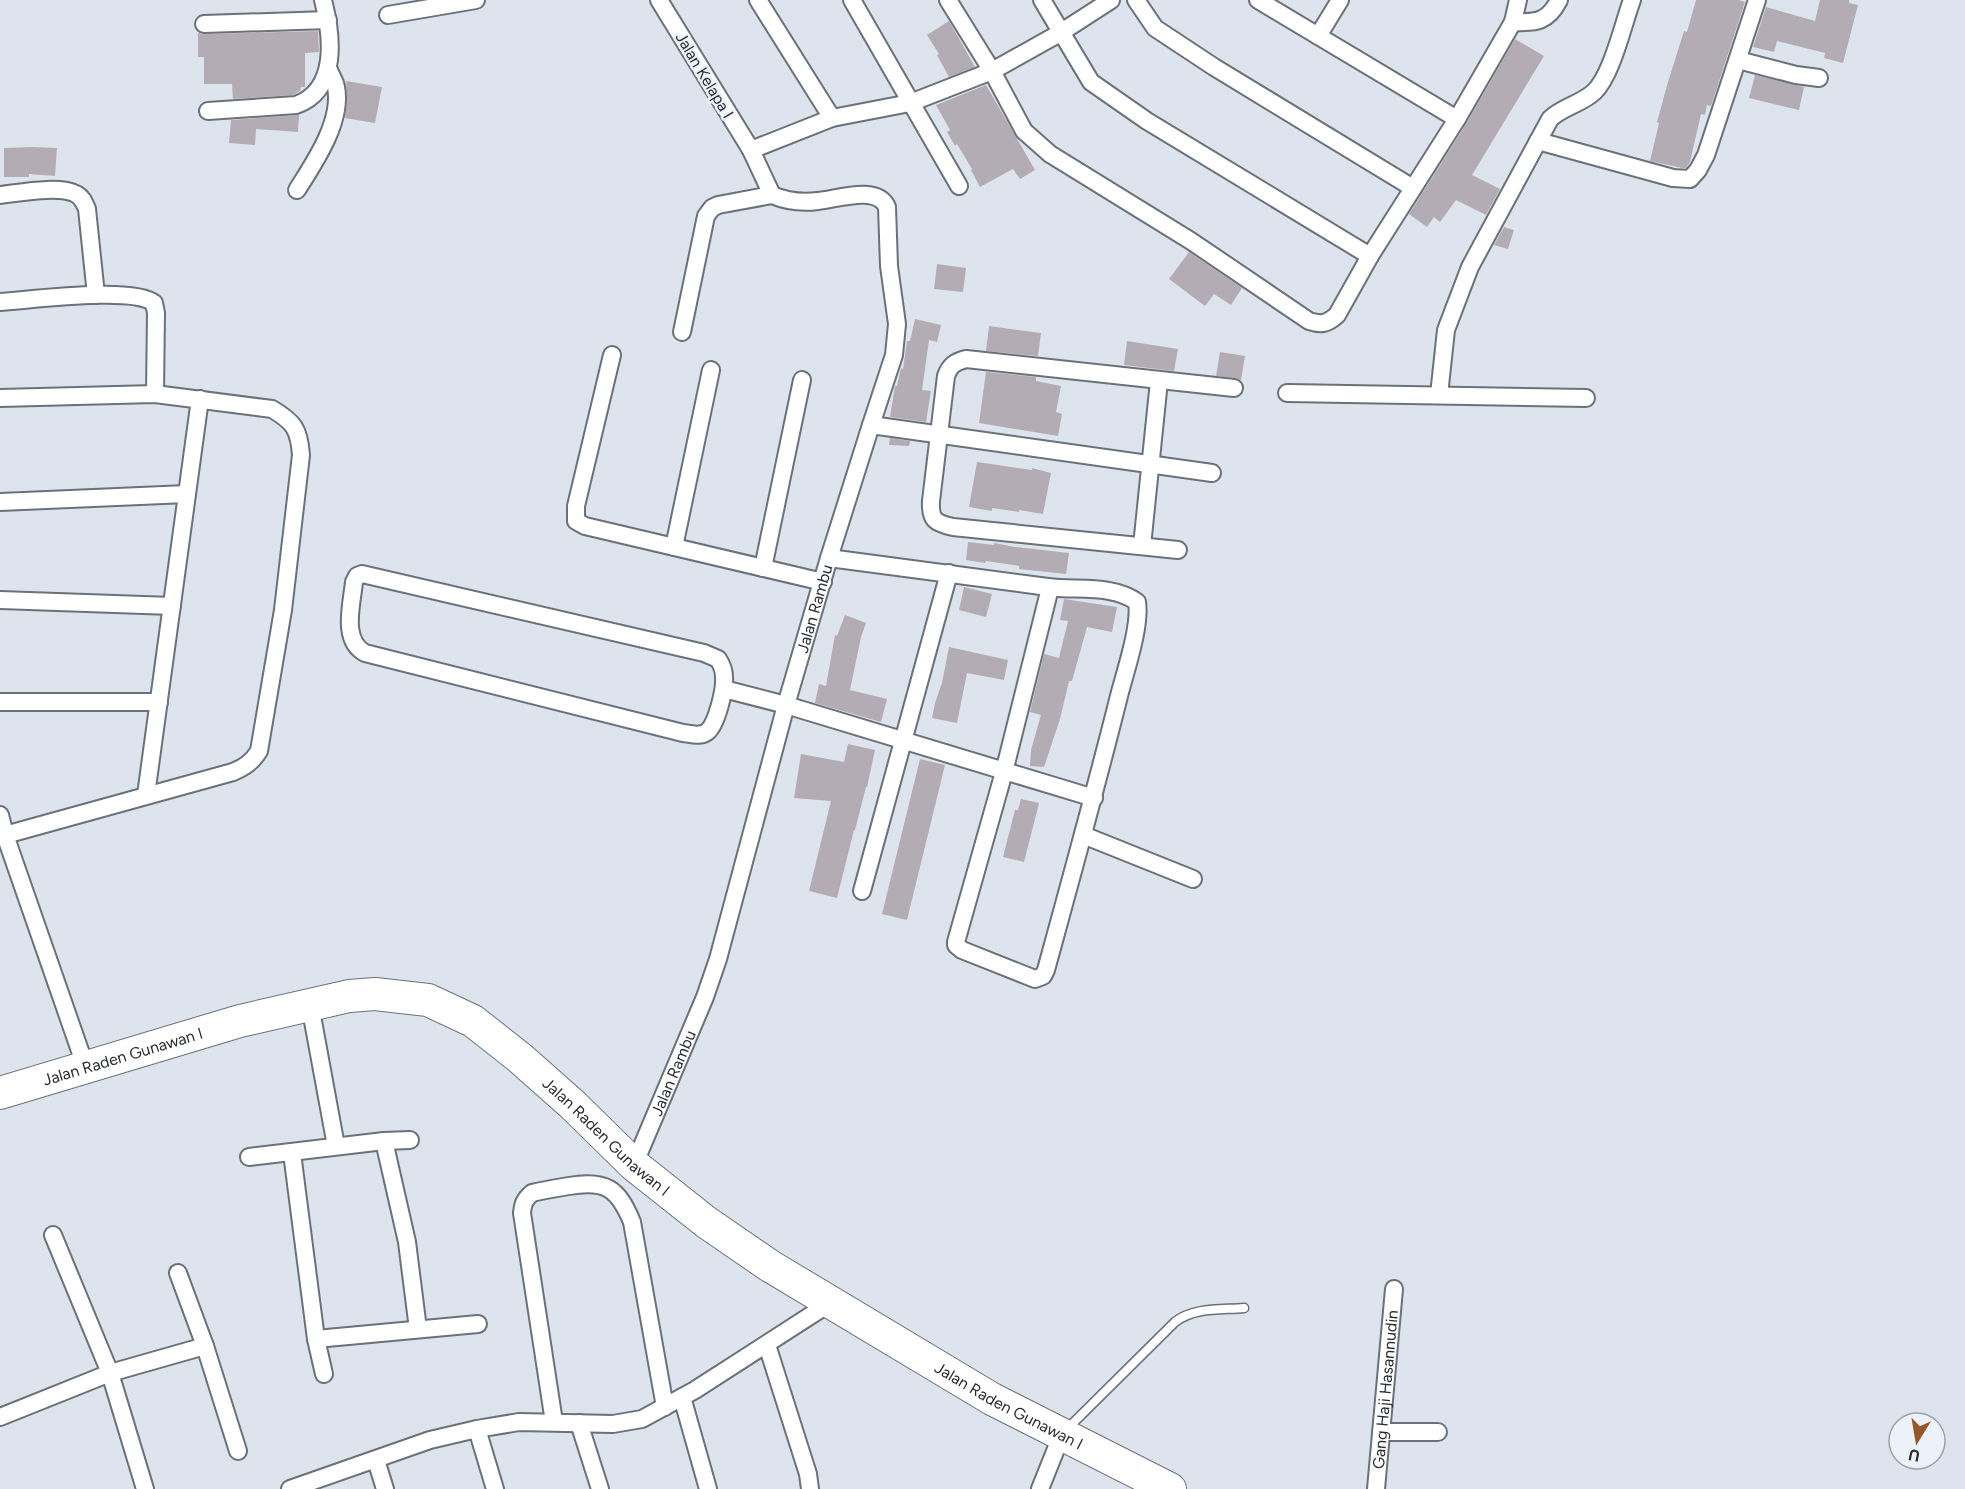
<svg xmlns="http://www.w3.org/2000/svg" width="1965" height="1489" font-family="Figtree,sans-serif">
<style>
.building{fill:#b3acb4}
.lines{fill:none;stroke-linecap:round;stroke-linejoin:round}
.lane-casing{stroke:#6b7179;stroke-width:11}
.street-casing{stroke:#6b7179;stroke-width:20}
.highway-casing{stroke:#6b7179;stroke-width:34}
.lane{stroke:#fff;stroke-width:8}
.street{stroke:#fff;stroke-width:16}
.highway{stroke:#fff;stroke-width:32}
.labels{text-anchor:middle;stroke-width:5;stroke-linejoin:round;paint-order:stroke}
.street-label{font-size:16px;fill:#292c2f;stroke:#ebf2fa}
</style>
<rect width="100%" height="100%" fill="#dee4ed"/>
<path class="building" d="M1696 0H1739L1745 2 1711 106 1707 105 1705 115 1701 114 1690 162 1686 168H1682L1650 161 1659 123 1657 122 1668 82 1684 31 1687 32Z
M1820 0H1849V3L1858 5 1843 63 1824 58 1825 53 1777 41 1774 52 1753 47 1766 7 1815 21Z
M949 21 975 67 949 77 937 55 939 54 927 35Z
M318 31 319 52 305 53V87H301L300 91 293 95 233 99 232 84H204V57H198V33L204 34Z
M1515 39 1544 56 1472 175 1500 189 1486 215 1456 200 1440 222 1434 217 1427 227 1409 214 1466 124Z
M1755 75 1804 87 1799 110 1749 98Z
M346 81 382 87 375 123 345 118 347 101Z
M986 85 1035 170 1020 179 1013 169 980 187 971 170 972 169 957 144 955 146 947 132 950 130 936 105Z
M299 115 298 132 256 129 255 145 229 143 231 120Z
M32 147 57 148 55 176 29 174V177H4V148Z
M1504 227 1514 230 1508 249 1494 245Z
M1189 252 1242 288 1231 305 1214 294 1205 306 1169 279Z
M937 264 966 268 963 292 934 289Z
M915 319 941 325 937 342 929 340 922 390 931 391 926 422 890 417 895 386H897L901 368 903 369 907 341H910Z
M989 326 1041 333 1038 356 986 351Z
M1127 341 1178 349 1174 371 1124 365Z
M1220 352 1245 356 1241 380 1235 378 1216 376Z
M986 372 1036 377V381L1061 386 1056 412 1062 414 1058 436 979 423Z
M890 438 910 441 909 446 889 445Z
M977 462 1032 470V468L1051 473 1043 514 1019 510V512L992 508V511L969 507Z
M968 542 994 545V543L1015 547 1069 553 1066 574 1019 569V566L986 561 985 563 966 560Z
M964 587 992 594 986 617 959 610Z
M1064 599 1117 607 1112 632 1087 627 1072 681H1069L1060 719 1044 767 1030 766 1031 750 1041 715 1030 712 1044 654 1059 658 1068 621 1060 620Z
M845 615 866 623 861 637 850 690 887 699 881 722 815 703 819 684 826 686 835 635 837 636Z
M949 647 1008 660 1004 680 967 673 957 723 932 718 935 703 942 683Z
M848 744 875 750 867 787H866L855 830H854L837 898 809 891 831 801 794 798 801 754 844 762Z
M920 759 945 765 907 920 882 914Z
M1021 799 1039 803 1024 862 1003 857 1015 810H1018Z"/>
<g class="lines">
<defs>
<path id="lane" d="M1067 1429 1175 1322C1194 1307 1221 1310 1244 1308"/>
<g id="street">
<path d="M758 0 832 118"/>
<path d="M852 0 959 186"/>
<path d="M948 0 992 71 1024 131 1050 154 1191 241 1309 321C1321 325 1327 324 1337 315L1370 256 1457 119 1513 22 1518 0"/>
<path d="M1042 0 1091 82 1147 121 1370 256"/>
<path d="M1136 0 1155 28 1214 67 1413 188"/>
<path d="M1258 0 1457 119"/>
<path d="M388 15 476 0"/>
<path d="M1513 22C1536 23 1548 22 1559 0"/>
<path d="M204 24 328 20"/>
<path d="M1318 36 1340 0"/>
<path d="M1738 60 1796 75 1819 78"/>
<path d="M208 111 296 105C339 90 332 35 323 0"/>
<path d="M1538 141 1673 178 1690 179 1698 170 1706 155 1757 0"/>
<path d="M751 150 832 118 910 103 992 71 1060 33 1111 0"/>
<path d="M297 190C314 163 343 121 336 87 335 81 331 76 329 70"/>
<path d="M0 195C19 193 59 185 76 194 82 197 84 202 87 209L96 295"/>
<path d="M0 302C31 300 133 286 154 303L156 313 155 394"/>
<path d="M682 332 706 216 712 208 718 205 772 195"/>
<path d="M612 355 576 506V521L585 526 823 582"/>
<path d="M1287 393 1586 398"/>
<path d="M1439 395 1446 330 1470 267 1550 119C1562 107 1581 104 1594 92 1612 75 1623 24 1632 0"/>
<path d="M0 398 155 394 272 409C294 422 299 429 301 455L283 610 259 751C252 762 245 767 233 772L5 835"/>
<path d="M871 425 1212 473"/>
<path d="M0 502 187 494"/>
<path d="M1142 546 1159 381"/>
<path d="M674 547 711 370"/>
<path d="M1178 550 953 527C935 523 930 520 931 501L946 376C950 365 955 362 966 359L1234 388"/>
<path d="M829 558C902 568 975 578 1048 587 1076 591 1113 584 1137 602 1141 626 1125 672 1119 696 1096 788 1071 879 1046 970L1043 976 1035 979 962 950 956 945V942L1004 772 1050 588"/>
<path d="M763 568 802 380"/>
<path d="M362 574 704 653 718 659C722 665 724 670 724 677 725 689 717 724 707 732 700 737 691 734 683 733L365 653C341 640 352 604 354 582L357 576Z"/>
<path d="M0 600 172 606"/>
<path d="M724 689 786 705 1094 798"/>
<path d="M0 702H159"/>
<path d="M146 795 200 399"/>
<path d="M0 815 5 835 86 1068"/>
<path d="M1083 835 1193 879"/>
<path d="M862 891 949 573"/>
<path d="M310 1005 336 1146"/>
<path d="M384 1141 407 1242 418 1329"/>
<path d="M292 1153 316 1339 324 1374"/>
<path d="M249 1157 384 1141 410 1140"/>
<path id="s1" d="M634 1165 705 997 718 959 786 705 829 558 871 425 894 355 897 324 889 266 887 207C877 185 838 199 818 201 802 203 786 201 772 195L751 150 659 0"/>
<path d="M53 1235 110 1373 145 1489"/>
<path d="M178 1273 205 1346 238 1451"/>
<path d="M316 1339 478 1324"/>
<path d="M767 1345 808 1474 810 1489"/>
<path d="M682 1397 708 1489"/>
<path d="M0 1417 110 1373 205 1346"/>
<path d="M554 1422 522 1213C523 1204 524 1200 532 1193 544 1190 557 1188 569 1186 606 1180 618 1188 632 1222L665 1407"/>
<path d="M579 1423 600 1489"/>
<path d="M477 1429 495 1489"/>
<path d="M1381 1432H1438"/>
<path d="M376 1460 385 1489"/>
<path d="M290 1489 430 1440 477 1429 519 1422 613 1424 642 1419 695 1390 830 1303"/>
<path d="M1040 1489 1062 1434"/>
<path id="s2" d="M1376 1489 1394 1289"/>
</g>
<g id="highway">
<path id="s3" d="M0 1093 240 1021 349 996 375 994 428 1000 473 1021 520 1058 573 1105 634 1165 706 1222 770 1266 992 1399 1170 1489"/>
</g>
</defs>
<use href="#lane" class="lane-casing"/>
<use href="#street" class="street-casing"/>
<use href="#highway" class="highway-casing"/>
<use href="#lane" class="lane"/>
<use href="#street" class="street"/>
<use href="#highway" class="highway"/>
</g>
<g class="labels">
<g class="street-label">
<text transform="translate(705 75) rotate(59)" y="6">Jalan Kelapa I</text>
<text dy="6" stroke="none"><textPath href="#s1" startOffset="586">Jalan Rambu</textPath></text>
<text dy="6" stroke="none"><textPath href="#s3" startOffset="128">Jalan Raden Gunawan I</textPath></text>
<text dy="6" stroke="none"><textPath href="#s1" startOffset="100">Jalan Rambu</textPath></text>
<text dy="6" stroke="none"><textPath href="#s3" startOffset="668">Jalan Raden Gunawan I</textPath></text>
<text dy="6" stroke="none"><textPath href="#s2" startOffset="100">Gang Haji Hasannudin</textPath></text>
<text dy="6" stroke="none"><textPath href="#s3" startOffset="1154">Jalan Raden Gunawan I</textPath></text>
</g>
</g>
<g transform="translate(1917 1441) rotate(191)"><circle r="28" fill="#ebf2fa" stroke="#9da3a9" stroke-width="1.5"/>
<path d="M0-4.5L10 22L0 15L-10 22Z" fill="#9a5627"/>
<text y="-9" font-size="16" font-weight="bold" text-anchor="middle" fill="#292c2f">U</text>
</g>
</svg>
